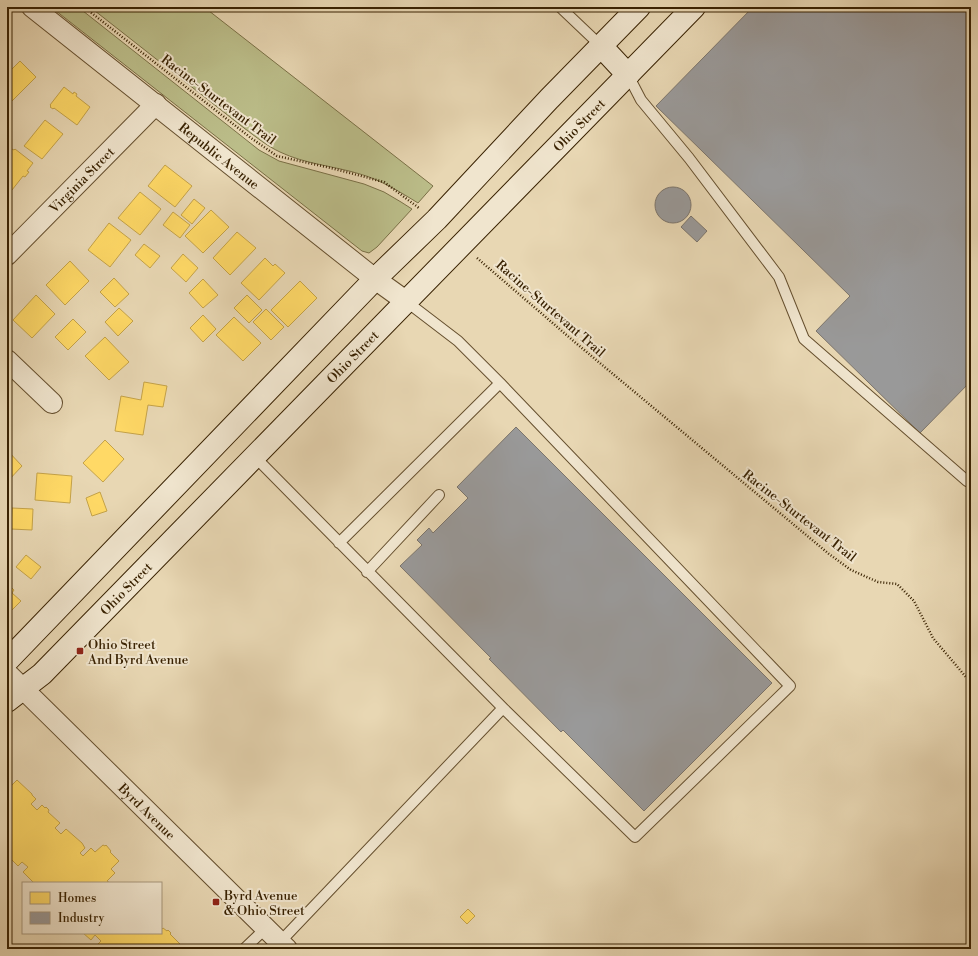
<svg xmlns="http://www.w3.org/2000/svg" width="978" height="956" font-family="'Libre Bodoni',serif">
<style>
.green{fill:#bbbd89;stroke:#7a7046}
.homes{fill:#ffd966;stroke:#c4a248}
.industry{fill:#999;stroke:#7c756c}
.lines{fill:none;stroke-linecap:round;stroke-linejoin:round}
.lane-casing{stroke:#654f2e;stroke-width:12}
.street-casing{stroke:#654f2e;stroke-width:22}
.secondary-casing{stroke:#392202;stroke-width:24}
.path{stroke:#392202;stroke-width:2.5;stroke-dasharray:1 2;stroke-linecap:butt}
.lane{stroke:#f0e5ce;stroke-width:10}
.street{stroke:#f0e5ce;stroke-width:20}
.secondary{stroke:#f0e5ce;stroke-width:22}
.poi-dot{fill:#8f2418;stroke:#f0e5ce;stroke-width:1.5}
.labels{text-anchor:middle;stroke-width:4;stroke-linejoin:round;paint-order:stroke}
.street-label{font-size:13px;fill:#392202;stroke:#f0e5ce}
.poi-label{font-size:13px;fill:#392202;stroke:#f0e5ce;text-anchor:start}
</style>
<rect width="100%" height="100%" fill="#e8d7b3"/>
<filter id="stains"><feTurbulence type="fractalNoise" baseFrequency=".005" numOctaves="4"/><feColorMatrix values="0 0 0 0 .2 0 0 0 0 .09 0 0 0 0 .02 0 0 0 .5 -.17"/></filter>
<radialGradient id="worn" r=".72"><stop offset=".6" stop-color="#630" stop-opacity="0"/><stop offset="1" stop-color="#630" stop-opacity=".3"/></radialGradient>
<path class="green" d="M51 7H78L259 150 279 161 364 184 384 192 401 202 412 209 377 247 369 253 362 251Z
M90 7H204L433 186 418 203C400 192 381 180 360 174 334 166 305 164 280 152 267 146 256 137 244 128Z"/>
<path class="homes" d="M20 61 36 77 12 101 7 96V74Z
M64 87 73 94 74 92 77 94 76 96 90 107 77 125 54 108 53 109 50 107 51 106 50 105Z
M45 120 63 134 42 159 24 146Z
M12 149 14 150 15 149 33 163 27 171 29 172 25 177 23 176 12 190 7 185V159L12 153 10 152Z
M165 165 192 186 175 207 148 186Z
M140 192 161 209 140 235 118 218Z
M194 199 205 208 192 224 181 215Z
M211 210 229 227 203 253 185 236Z
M173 212 190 225 180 238 163 225Z
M109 223 131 240 110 267 88 250Z
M237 232 256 248 230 275 213 258Z
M144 244 160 256 150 268 135 255Z
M183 254 198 268 186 282 171 268Z
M265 258 273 266 275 264 285 273 259 300 241 283Z
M70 261 89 281 65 305 46 285Z
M114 278 129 294 115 307 100 292Z
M203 279 218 295 203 308 189 293Z
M300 281 317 298 288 327 271 310Z
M36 295 55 314 32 338 13 320Z
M247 295 262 310 249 323 234 308Z
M119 308 133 321 118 336 105 322Z
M266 309 284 327 271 340 253 322Z
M203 315 216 329 203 342 190 328Z
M234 317 261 343 243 361 216 335Z
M73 319 86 332 68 350 55 337Z
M105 337 129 362 109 380 85 356Z
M144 382 167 386 163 407 148 405 143 435 115 431 121 396 141 400Z
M105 440 124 459 103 482 83 463Z
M7 450 22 466 7 482Z
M37 473 72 476 70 503 35 500Z
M100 492 107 511 92 516 86 498Z
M12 508 33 509 32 530 11 529Z
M26 555 41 567 31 579 16 567Z
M7 588 9 590 12 588 14 590 12 593 21 601 7 615Z
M17 780 32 794V795L36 799 31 804 37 810 42 805 45 808 46 807 49 810 48 812 60 823 55 828 61 834 66 829 82 843 85 848 80 853 83 856 91 848 95 852 103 845 105 846 106 845 111 851 110 852 119 861 111 869 115 873 107 881 110 883H34L23 872 28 867 22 862 18 866 7 855V784L9 782 12 785Z
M468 909 475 916 467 924 460 917Z
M163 928 167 931 168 930 171 933 170 934 182 946 179 949H100L96 946 101 941 95 935 91 940 83 933H161V930Z"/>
<path class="industry" d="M753 7H971V381L920 433 816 331 850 296 656 106Z
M655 205a18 18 0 1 1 36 0a18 18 0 1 1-36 0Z
M691 216 707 231 697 242 681 227Z
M516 427 772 683 644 811 563 730 561 732 489 659 491 658 400 566 422 545 417 540 429 528 433 533 468 498 457 487Z"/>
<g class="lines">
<defs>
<path id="lane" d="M560 7 601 46
M628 75 641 100 689 158 779 277 804 339 967 481 971 478
M500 383 790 686 635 837 503 708
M255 457 503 708 280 942
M339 543 500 383 458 341 407 302
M367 572 439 495
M244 949 266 928"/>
<g id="street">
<path id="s1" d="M32 7 375 279 407 302"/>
<path id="s2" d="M7 255 156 104"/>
<path d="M7 360 52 403"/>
<path id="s3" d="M7 673 287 949"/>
</g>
<g id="secondary">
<path d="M601 46 628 75"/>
<path d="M7 661 375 279 437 219 549 99 639 7"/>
<path id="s4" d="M7 701 42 674 694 7"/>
</g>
</defs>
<use href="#lane" class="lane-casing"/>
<use href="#street" class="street-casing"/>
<use href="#secondary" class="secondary-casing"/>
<path class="path" d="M84 7 251 138 277 156 331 168 384 182 419 208
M477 258 577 344 829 554 851 570 878 582 897 584 914 601 933 638 971 683"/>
<use href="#lane" class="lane"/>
<use href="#street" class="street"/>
<use href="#secondary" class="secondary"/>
</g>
<g class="poi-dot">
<rect x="76" y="647" width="8" height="8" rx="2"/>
<rect x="212" y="898" width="8" height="8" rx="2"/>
</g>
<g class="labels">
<g class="street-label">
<text transform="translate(219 99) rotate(37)" y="5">Racine-Sturtevant Trail</text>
<text dy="5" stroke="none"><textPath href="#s4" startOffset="812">Ohio Street</textPath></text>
<text dy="5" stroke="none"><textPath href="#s1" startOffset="239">Republic Avenue</textPath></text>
<text dy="5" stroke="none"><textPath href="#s2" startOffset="106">Virginia Street</textPath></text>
<text transform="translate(551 308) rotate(41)" y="5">Racine-Sturtevant Trail</text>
<text dy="5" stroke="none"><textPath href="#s4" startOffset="488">Ohio Street</textPath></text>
<text transform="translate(800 515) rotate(38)" y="5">Racine-Sturtevant Trail</text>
<text dy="5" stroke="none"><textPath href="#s4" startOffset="164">Ohio Street</textPath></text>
<text dy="5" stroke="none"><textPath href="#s3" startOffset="197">Byrd Avenue</textPath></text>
</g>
<g class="poi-label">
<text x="88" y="649">Ohio Street<tspan x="88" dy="15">And Byrd Avenue</tspan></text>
<text x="224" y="900">Byrd Avenue<tspan x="224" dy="15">&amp; Ohio Street</tspan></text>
</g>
</g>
<rect width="978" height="956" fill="none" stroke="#e8d7b3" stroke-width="24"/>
<rect x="8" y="8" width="962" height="940" fill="none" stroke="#392202" stroke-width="2"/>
<rect x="12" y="12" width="954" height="932" fill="none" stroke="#392202"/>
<rect x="22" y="882" width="140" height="52" fill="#f0e5ce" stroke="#a7977c"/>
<rect x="30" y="892" width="20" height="12" fill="#ffd966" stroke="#a7977c"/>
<text x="58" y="902" font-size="12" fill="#392202">Homes</text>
<rect x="30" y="912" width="20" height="12" fill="#999999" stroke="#a7977c"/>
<text x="58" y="922" font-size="12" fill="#392202">Industry</text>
<rect width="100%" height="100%" filter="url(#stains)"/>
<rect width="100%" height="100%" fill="url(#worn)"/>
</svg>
